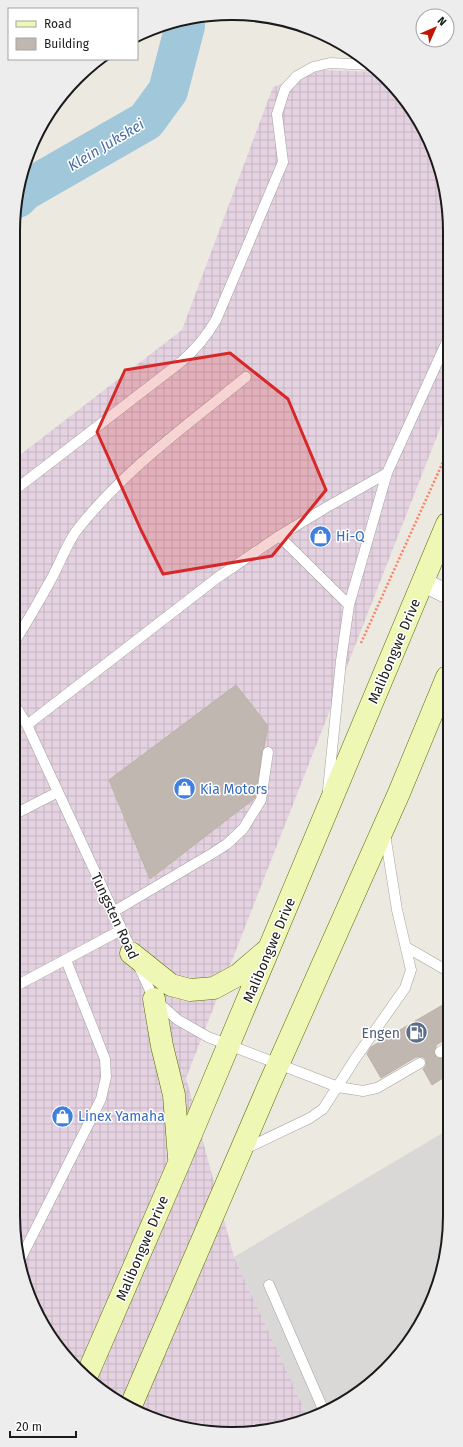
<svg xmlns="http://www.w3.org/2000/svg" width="463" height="1447" font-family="'Fira Sans',sans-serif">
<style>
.residential{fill:#d9d8d7}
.industrial{fill:url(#industrial-grid)}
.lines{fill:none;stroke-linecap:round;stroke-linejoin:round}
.river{stroke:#a0c8da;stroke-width:40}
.building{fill:#c0b8b0;stroke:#bdb1a3}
.lane-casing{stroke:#a2a2a2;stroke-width:11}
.street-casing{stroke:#a2a2a2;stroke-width:20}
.secondary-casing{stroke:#586d07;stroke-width:23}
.path{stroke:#f68367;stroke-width:2.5;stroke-dasharray:2 2;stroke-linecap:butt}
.lane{stroke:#fff;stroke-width:10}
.street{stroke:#fff;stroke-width:19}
.secondary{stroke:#eef7b3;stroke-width:22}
.marked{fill:#d62828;fill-opacity:0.2;stroke:#d62828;stroke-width:3;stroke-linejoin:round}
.labels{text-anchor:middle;stroke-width:3;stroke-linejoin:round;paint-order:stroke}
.shop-label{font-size:14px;fill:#366cbe;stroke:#fff;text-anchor:start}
.street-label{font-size:14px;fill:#1b1b1b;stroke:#fff}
.service-label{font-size:14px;fill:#4e5e75;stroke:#fff;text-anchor:end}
.water-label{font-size:15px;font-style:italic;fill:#4a70a7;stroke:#fff}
.rim{fill:none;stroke:#1b1b1b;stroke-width:2}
</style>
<defs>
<pattern id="industrial-grid" width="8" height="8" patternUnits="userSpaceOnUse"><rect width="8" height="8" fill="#e5d2e0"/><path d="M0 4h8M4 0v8" fill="none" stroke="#c4b4c0"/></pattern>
</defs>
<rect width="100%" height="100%" fill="#ece9e0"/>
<path class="residential" d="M446 1131V1258L413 1337 364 1389 308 1417 234 1257Z"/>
<path class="industrial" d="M322 70 379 72 386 77 428 135 448 203V408L186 1078 234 1257 308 1417 288 1426 203 1432 135 1411 67 1360 30 1299 13 1215 16 458 182 330 273 87Z"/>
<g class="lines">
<path class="river" d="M17 198 24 191 146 121 168 91 185 26"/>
</g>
<path class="building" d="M236 685 268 726 264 747 262 751 255 798 150 879 109 780Z
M446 1003V1039L436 1045V1047L434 1052 437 1058H443L446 1063V1076L432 1085 423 1069 426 1066V1060L423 1057H416L381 1078 367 1054 371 1047Z"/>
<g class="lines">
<defs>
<path id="lane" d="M16 489 181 362C195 350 206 337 216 320L283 162 277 114 285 89 297 76 313 67 330 63 370 65
M279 536 349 605
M15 641C27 622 38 603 49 583 58 568 67 543 77 530 124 470 187 425 246 377
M15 705 27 725 154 999 178 1020 208 1037 338 1087 363 1091 377 1088 420 1063
M27 725 217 578 279 536 327 507 387 473 448 339
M328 790 341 661 349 605 387 473
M15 814 58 792
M113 912 213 853 227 844 243 829 261 800 268 752
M406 947 446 970
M14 987 121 930
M440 1052 446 1048
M245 1149 310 1118 323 1109 355 1059 405 988 411 970 397 910 385 834
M21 1258 101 1099 106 1077 105 1059 66 960
M269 1285 323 1409"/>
<path id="street" d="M423 582 447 594"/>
<path id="secondary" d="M131 953 171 985 190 990 214 988 238 975 266 951
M154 999 162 1046 174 1095 179 1158
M87 1375 179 1163 447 524
M130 1408 269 1085 399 793 447 677"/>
</defs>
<use href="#lane" class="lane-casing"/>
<use href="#street" class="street-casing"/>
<use href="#secondary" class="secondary-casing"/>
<path class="path" d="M361 643 448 451"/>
<use href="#lane" class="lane"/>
<use href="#street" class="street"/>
<use href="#secondary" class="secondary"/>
</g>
<path class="marked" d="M230 353 288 399 326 490 272 556 163 574 141 530 97 432 125 370Z"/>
<defs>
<symbol id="shop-disc" viewBox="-11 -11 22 22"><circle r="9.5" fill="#3f7fe0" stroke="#fff"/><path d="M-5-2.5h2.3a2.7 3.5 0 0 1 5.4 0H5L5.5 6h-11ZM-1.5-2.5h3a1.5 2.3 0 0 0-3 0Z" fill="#fff"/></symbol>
<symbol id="fuel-disc" viewBox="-11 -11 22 22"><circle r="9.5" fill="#5c6f8a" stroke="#fff"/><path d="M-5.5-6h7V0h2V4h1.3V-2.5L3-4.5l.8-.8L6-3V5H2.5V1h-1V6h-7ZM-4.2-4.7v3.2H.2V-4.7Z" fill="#fff"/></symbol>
</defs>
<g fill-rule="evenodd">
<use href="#shop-disc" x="308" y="524" width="25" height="25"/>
<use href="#shop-disc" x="172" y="776" width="25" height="25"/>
<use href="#fuel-disc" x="404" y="1020" width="25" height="25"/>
<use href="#shop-disc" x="50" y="1104" width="25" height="25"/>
</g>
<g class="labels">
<g class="shop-label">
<text x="336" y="541">Hi-Q</text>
<text x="200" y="794">Kia Motors</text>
<text x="78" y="1121">Linex Yamaha</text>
</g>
<g class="street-label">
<text transform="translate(394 651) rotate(-67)" y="5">Malibongwe Drive</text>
<text transform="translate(115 916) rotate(65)" y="5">Tungsten Road</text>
<text transform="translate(269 950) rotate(-67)" y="5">Malibongwe Drive</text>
<text transform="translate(142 1248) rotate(-67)" y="5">Malibongwe Drive</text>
</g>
<g class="service-label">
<text x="400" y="1038">Engen</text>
</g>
<g class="water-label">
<text transform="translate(106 145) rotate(-31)" y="5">Klein Jukskei</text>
</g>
</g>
<path d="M0 0H463V1447H0ZM231 20H232A211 211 0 0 1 443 231V1216A211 211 0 0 1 232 1427H231A211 211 0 0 1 20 1216V231A211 211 0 0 1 231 20Z" fill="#ededed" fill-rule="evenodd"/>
<path class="rim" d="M231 20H232A211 211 0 0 1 443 231V1216A211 211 0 0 1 232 1427H231A211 211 0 0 1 20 1216V231A211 211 0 0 1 231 20Z"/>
<rect x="8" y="8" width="130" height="52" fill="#ffffff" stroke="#a4a4a4"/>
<rect x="16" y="21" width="20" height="6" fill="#eef7b3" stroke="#a4a4a4"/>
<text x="44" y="28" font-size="12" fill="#1b1b1b">Road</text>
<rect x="16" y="38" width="20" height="12" fill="#c0b8b0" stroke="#a4a4a4"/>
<text x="44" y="48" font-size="12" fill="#1b1b1b">Building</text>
<g transform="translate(435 28) rotate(45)"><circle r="19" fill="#ffffff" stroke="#a4a4a4"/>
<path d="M0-3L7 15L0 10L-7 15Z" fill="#c11504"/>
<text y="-6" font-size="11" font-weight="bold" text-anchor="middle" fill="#1b1b1b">N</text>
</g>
<path d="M10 1431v6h66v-6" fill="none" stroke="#1b1b1b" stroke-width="2"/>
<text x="16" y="1431" font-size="12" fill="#1b1b1b" stroke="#ffffff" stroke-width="3" paint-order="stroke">20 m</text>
</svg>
